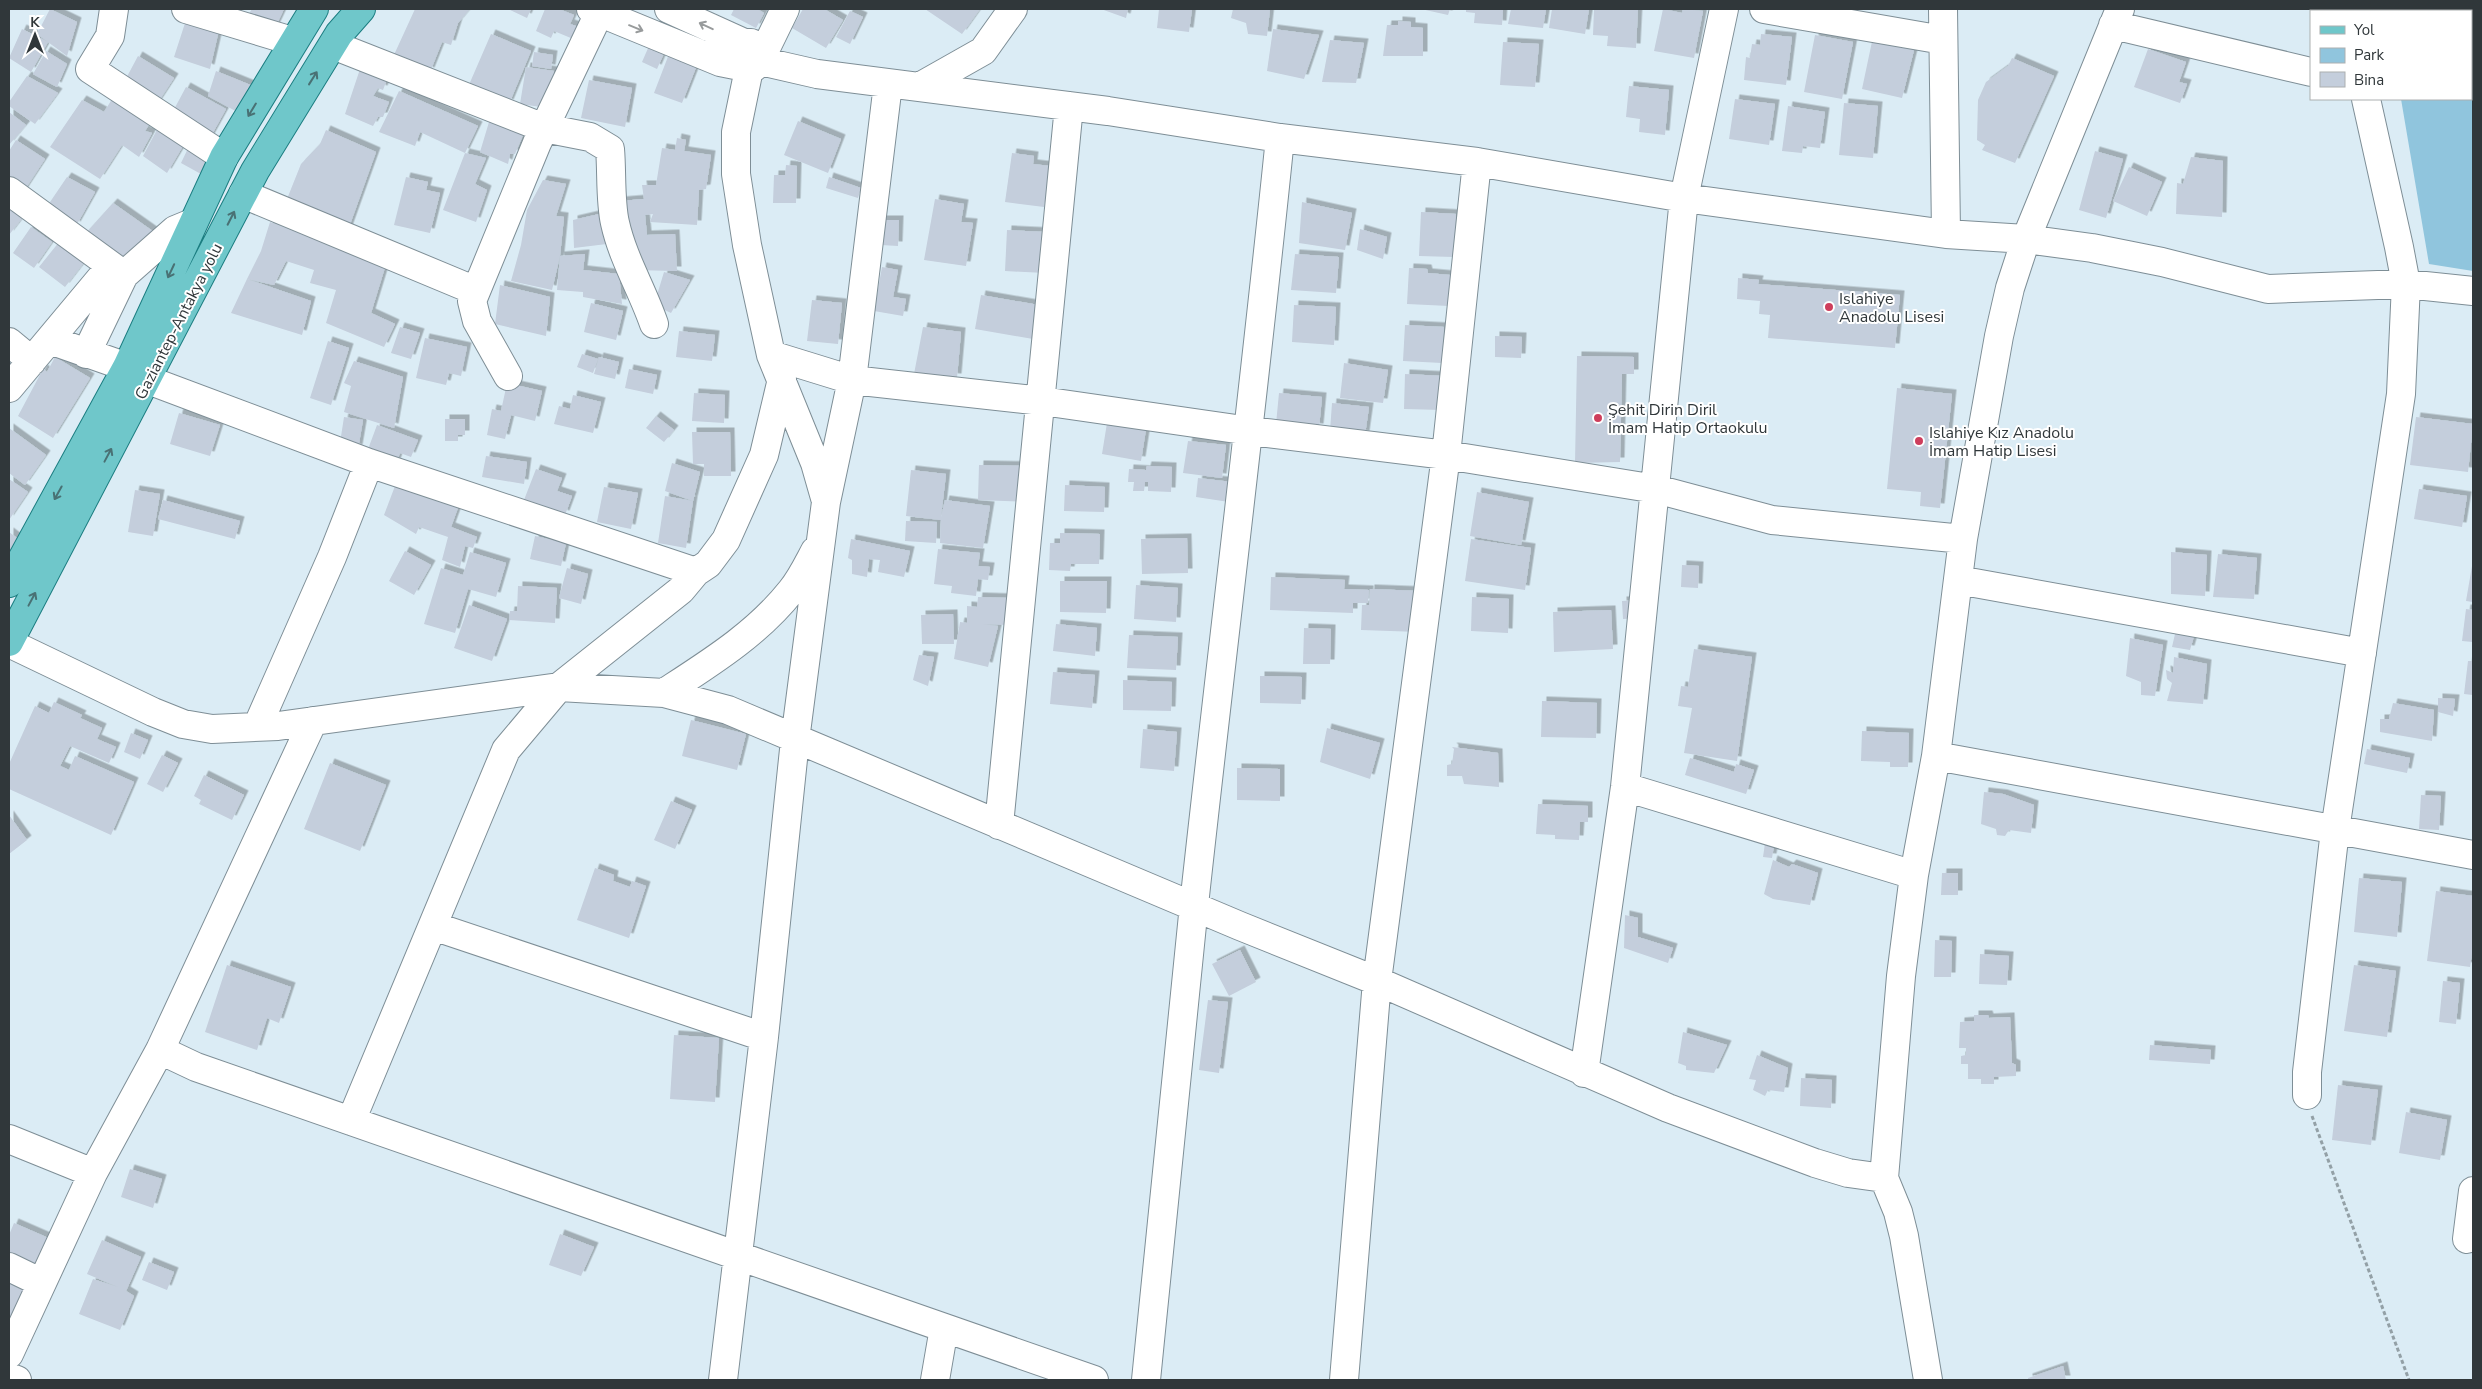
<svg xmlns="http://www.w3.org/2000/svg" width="2482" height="1389" font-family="'Nunito Sans',sans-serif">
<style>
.green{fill:#90c5dd}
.building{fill:#c4cedc;filter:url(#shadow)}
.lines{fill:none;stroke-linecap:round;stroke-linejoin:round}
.minor-casing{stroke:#7e8e96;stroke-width:30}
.major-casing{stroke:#1b7d80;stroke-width:30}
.path{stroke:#93a0a6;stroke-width:3;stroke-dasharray:4 2.5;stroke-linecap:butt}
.minor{stroke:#fff;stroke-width:28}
.major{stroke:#6fc7ca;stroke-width:28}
.oneway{stroke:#989b9c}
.oneway2{stroke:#497174}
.poi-dot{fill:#ce3e5c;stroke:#fff;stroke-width:2}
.labels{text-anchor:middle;stroke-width:4;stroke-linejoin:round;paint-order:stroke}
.poi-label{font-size:16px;fill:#30373a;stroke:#fff;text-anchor:start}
.street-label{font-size:16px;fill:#30373a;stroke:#fff}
</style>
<defs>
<filter id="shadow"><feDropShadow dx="4.5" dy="-4.5" stdDeviation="0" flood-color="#0004"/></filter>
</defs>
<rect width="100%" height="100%" fill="#dbecf5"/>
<path class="green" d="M2387 9H2473V271L2429 264 2401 99H2471V11H2387Z"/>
<path class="building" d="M50 9 77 22 67 56 37 34Z
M252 9H284L275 28 248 15Z
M415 9H470L458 23 451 45 442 42 430 72 393 57Z
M508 9H531L527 18Z
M545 9H559L574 15 570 24 582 28 578 41 554 31 551 38 536 31Z
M734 9H757L764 13 756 28 731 15Z
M803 9H824L843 20 826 48 792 28Z
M925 9H980L962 34Z
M1101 9H1128L1126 18Z
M1159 9H1192L1189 32 1157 28Z
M1233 9H1270L1267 36 1248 34 1246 23 1231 18Z
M1421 9H1450L1448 15Z
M1466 9H1503L1502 25 1474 23 1475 13 1466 12Z
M1511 9H1546L1543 28 1508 24Z
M1552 9H1589L1585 34 1549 28Z
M1594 9H1638L1636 48 1607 46 1608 36 1593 35Z
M1663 9 1682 13 1683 9 1703 11 1694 58 1654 51Z
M850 11 863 17 850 44 836 37Z
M186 20 219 30 210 69 174 57Z
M1398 21 1411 22V27L1423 28V56H1383L1387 25H1398Z
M22 29 48 42 31 72 9 58Z
M1273 29 1319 35 1304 79 1267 71Z
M1874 32 1916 42 1902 98 1862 89Z
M491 34 531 51 509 104 468 87Z
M1761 34 1792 37 1786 85 1744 80 1746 57 1750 58 1752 44 1760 45Z
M1815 35 1853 42 1842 99 1804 92Z
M1330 40 1364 43 1356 83 1322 82Z
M1503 42 1539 44 1535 87 1500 85Z
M649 46 664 53 657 69 642 62Z
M2148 49 2186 62 2179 82 2187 84 2180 103 2134 87Z
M46 51 67 64 57 87 33 74Z
M534 52 553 55 551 69 532 66Z
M669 54 697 65 682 103 654 93Z
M138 56 174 78 155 107 122 86Z
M2012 58 2054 76 2015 163 1982 150 1985 145 1977 140 1978 100 1986 82 2008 66Z
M362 63 389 74 383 90 378 88 373 96 389 102 383 117H378L373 126 345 114Z
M526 67 554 71 548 108 520 104Z
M216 71 253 86 241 114 208 96Z
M27 76 58 93 35 124 9 106V102Z
M589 80 632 88 625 127 581 118Z
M1629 86 1669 90 1665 135 1639 132 1640 119 1626 117Z
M186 87 226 109 210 138 171 115Z
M399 91 478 126 465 153 486 158 475 184 487 190 476 222 443 210 465 153 420 132 415 146 379 132Z
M114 96 152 120 145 131 152 133 139 157 122 145 100 179 50 147 82 100 104 112Z
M1735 99 1775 104 1769 145 1729 139Z
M1844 103 1878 106 1873 158 1839 155Z
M1788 106 1825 112 1820 148 1803 146 1802 153 1782 151Z
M9 112 26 125 9 145Z
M798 121 841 139 828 173 784 155Z
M489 122 525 130 515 154H510L508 164 480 152Z
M160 124 186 141 167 173 143 156Z
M326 130 376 152 348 230 285 204 301 164 320 144Z
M677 138 686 140 684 151 711 155 706 189 699 190 697 225 650 222 653 214 645 215 647 235 675 234 677 271 633 270 620 201 644 199 642 185H656L662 148 675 150Z
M16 140 45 159 22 194 9 185V151Z
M192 140 220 157 210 179 181 163Z
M2095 151 2123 159 2106 218 2079 210Z
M1012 153 1034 156 1033 164 1050 166 1044 207 1005 202Z
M2191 157 2223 161 2222 217 2176 214 2177 183 2183 184Z
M786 165 797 166 796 203H773L774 175H785Z
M2129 167 2162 182 2147 216 2113 201Z
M67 177 95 192 76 226 48 205Z
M406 177 428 182 426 190 440 193 430 233 394 225Z
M829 177 861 188 858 198 826 188Z
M543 180 566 184 556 216 564 217 560 256 552 290 511 281 521 245 527 210Z
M9 199 26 213 9 235Z
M935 199 964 204 961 222 973 223 966 266 924 260Z
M1302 202 1352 213 1345 250 1299 243Z
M113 203 154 232 121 266 85 234Z
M608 212 615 243 574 248 573 220Z
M1421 212 1456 214 1454 257 1419 256Z
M881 220H899L898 246 881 245Z
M270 222 386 264 371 313 395 324 384 347 326 323 336 290 310 283 314 270 286 261 274 285 247 279 261 251Z
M31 227 52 242 34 268 13 253Z
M1360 229 1387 237 1383 259 1357 250Z
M1007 230 1047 232 1045 273 1005 271Z
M64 236 89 256 65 287 39 267Z
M585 254 583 270 619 274 622 304 583 297V292L557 290 560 256Z
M1295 254 1339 257 1336 293 1291 290Z
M882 267 898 270 893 297 906 299 903 316 874 311Z
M1409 268 1427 269 1428 273 1450 275 1449 306 1407 304Z
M664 272 690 280 671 313 654 305Z
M1738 278 1759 280 1758 284 1900 295 1895 348 1768 338 1770 315 1759 314 1760 301 1737 299Z
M247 279 311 301 302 335 231 313Z
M500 285 550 297 546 336 495 324Z
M981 295 1039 305 1033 339 975 329Z
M812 300 842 303 838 344 807 341Z
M591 303 623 311 616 340 584 332Z
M1294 305 1336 307 1334 345 1292 342Z
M1405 325 1444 327 1442 363 1403 361Z
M400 327 420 333 411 359 391 353Z
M923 327 961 332 957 378 914 374Z
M679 331 715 335 712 361 676 357Z
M1495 336 1522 337 1521 358 1495 357Z
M425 338 467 347 461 376 449 373 446 385 416 378Z
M328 341 349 348 331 405 310 398Z
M582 354 598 359 593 373 577 367Z
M1577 356 1634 357V374H1622L1620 462 1575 463Z
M55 357 90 378 53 438 18 416 43 369 47 372Z
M599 357 619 362 615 379 594 374Z
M354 361 403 377 394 428 344 412 351 386 344 383Z
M1344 363 1388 370 1383 403 1340 398Z
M629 369 657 375 653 394 625 388Z
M1405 374 1444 376 1442 410 1404 409Z
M507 383 542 391 535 421 511 415 505 439 487 435 492 409 501 411Z
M1897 388 1952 394 1940 508 1920 506 1921 492 1887 489Z
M694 393 725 395 724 423 692 421Z
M1279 393 1322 397 1319 428 1276 424Z
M573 395 601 402 593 433 554 424 559 406 570 409Z
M1332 403 1369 407 1365 435 1330 431Z
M179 413 220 425 210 456 170 444Z
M656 416 674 430 664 442 646 428Z
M344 417 363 420 358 449 340 443Z
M2416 417 2473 424 2468 472 2410 465Z
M445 419H465V435H458V441H445Z
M1107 423 1146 429 1141 461 1102 454Z
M377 425 418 440 411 457 400 453 396 463 367 452Z
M9 428 46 455 25 485 9 473Z
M692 432H730L731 476H704V464H693Z
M1188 441 1226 445 1222 478 1183 473Z
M486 456 527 462 524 484 482 477Z
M672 463 700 472 693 501 665 491Z
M979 465 1029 466 1028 502 978 500Z
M1147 466 1172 467 1171 492 1148 491V482H1145L1144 491H1133L1134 482H1128L1129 469 1146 470Z
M536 469 562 478 557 491 572 496 565 515 524 500Z
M911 470 946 474 941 517 945 500 990 506 983 548 940 543 941 520 906 516Z
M1198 478 1232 482 1229 502 1196 497Z
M9 479 28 492 9 520Z
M1065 485 1105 487 1104 512 1064 511Z
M395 486 429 499 430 495 459 505 451 527 477 537 473 548 465 546 460 567 442 560 448 537 419 527 416 534 384 515Z
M604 487 638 493 631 529 597 522Z
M2419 489 2467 496 2462 527 2414 519Z
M135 490 160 494 153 536 128 532Z
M1477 492 1529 502 1521 545 1470 536Z
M665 496 693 501 686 548 658 543Z
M163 500 240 521 235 539 158 519Z
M906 521 937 522 936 543 905 541Z
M9 532 21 541 9 561Z
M1060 533 1100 534 1099 564H1071L1070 571 1049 570 1050 543H1060Z
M535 536 566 543 561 566 530 559Z
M1187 538 1188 573 1142 574 1141 539Z
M851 539 910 551 904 577 878 572 880 560 869 559 867 577 852 574V560L848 558Z
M1471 539 1531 548 1525 590 1465 581Z
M938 549 980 553 978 566 990 567 988 580 978 579 976 596 951 593 952 586 934 584Z
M405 551 431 565 414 595 389 581Z
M470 552 506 563 496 597 468 589 455 633 424 624 441 568 463 575Z
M2171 552 2207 555 2205 596 2171 594Z
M2218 554 2257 558 2254 599 2213 597Z
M1682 565 1699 566 1698 588 1681 587Z
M2472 566H2473V602L2466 601Z
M567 568 588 574 581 604 559 598Z
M1271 577 1345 580 1344 589 1369 590 1368 603H1353V613L1270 610Z
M1060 581H1107L1106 613 1060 612Z
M1136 585 1178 588 1176 622 1134 619Z
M518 586 557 588 555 623 509 620 510 611H517Z
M1370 589 1421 591 1419 632 1361 630 1362 605H1369Z
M978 597 1009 598 1008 625 983 624 998 626 988 667 954 659 960 622 967 623V606L977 607Z
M1472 597 1509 599 1508 633 1471 631Z
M1640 600 1641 618 1623 619 1622 601Z
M469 605 507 619 492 661 454 648Z
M2466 609 2473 610V642L2462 641Z
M1611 610 1613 649 1554 652 1553 612Z
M953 614 954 644H922L921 615Z
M1056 624 1097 628 1095 656 1053 651Z
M1304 628 1331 629 1330 664H1303Z
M2175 634 2194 636 2190 650 2172 647Z
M1129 635 1178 637 1176 670 1127 668Z
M2130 638 2163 645 2155 696 2141 695V682L2126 676Z
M1694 649 1752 657 1737 761 1684 753 1692 708 1678 706 1681 686 1688 687Z
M919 655 934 657 928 686 913 680Z
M2174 657 2207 664 2203 704 2167 701 2172 683 2167 679 2166 670 2173 673Z
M2468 661H2473V695L2464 694Z
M1053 672 1095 675 1092 708 1050 704Z
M1260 676 1302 677 1301 704 1260 703Z
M1123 680 1172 682 1171 711 1123 710Z
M2438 698 2455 699 2453 716 2438 712Z
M1542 701 1597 703 1596 738 1541 737Z
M54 702 82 715 80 718 102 728 97 739 116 747 109 763 70 746 60 766 69 770 75 756 134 782 111 835 9 789V764L35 706 49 713Z
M2393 703 2434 710 2432 741 2380 732V719H2389Z
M691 720 746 734 737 770 682 756Z
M1327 728 1380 743 1370 779 1320 762Z
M1143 729 1177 732 1174 771 1140 768Z
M1862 731 1909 733 1908 767H1890V762L1861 761Z
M131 733 148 740 140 759 124 752Z
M1452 747 1498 753 1499 787 1464 784 1462 776H1447V765L1452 764 1454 749Z
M2367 749 2410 758 2407 773 2364 764Z
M162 755 178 763 163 792 147 784Z
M1690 758 1734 772 1736 764 1754 770 1746 794 1685 775Z
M330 763 386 785 360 851 304 829Z
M1237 768 1280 769V801L1237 800Z
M204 775 244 795 232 820 199 804 201 800 194 796Z
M1984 792 2003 794 2034 805 2031 833 2009 830 2005 836 1997 835 1996 829 1981 824Z
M2421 795 2441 796 2439 830 2419 829Z
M671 801 692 810 675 849 654 840Z
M1538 804 1588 806V822H1580L1579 840 1555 839V835L1536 834Z
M9 815 27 840 9 854Z
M1765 843 1774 845 1772 858 1763 857Z
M1773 860 1789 867 1792 864 1818 873 1810 905 1773 899 1764 894Z
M595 868 614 875 613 881 630 887 632 881 646 886 629 938 577 920Z
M1942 873H1958V895H1941Z
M2359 878 2402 882 2397 937 2354 932Z
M2436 891 2473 896V946L2470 967 2427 961Z
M1625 915 1638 918V937L1673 948 1668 963 1624 948Z
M1935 940 1952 941 1951 977H1934Z
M1240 950 1256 982 1229 996 1212 964Z
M1980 954 2009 956 2007 985 1979 984Z
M227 965 291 987 279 1023 267 1018 257 1050 205 1032Z
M2354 965 2396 971 2387 1037 2344 1031Z
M2443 981 2460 983 2456 1024 2439 1022Z
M1208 1000 1228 1002 1219 1073 1199 1070Z
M1974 1015H1988L1989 1018 2010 1017 2012 1063 2016 1065V1076L1994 1077V1084H1981V1079H1968V1064H1961V1056L1966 1055V1048H1959L1960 1022 1974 1021Z
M1683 1032 1727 1045 1714 1073 1686 1070V1066L1678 1063Z
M674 1035 719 1038 715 1102 670 1099Z
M2150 1045 2211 1050 2210 1064 2149 1060Z
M1757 1055 1788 1068 1784 1092 1768 1090 1765 1096 1753 1090 1756 1080 1749 1079Z
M1801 1078 1832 1080 1831 1108 1800 1106Z
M2338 1085 2378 1090 2371 1145 2332 1140Z
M2406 1112 2447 1120 2440 1160 2399 1153Z
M130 1169 162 1179 153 1208 121 1197Z
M14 1223 53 1240 38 1274 9 1260V1235Z
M560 1234 594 1247 581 1276 549 1265Z
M102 1240 141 1257 126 1291 134 1296 120 1330 79 1314 93 1279 118 1287 87 1274Z
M149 1262 174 1272 167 1290 142 1280Z
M9 1275 37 1286 23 1321 9 1316Z
M2063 1366 2066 1380H2028V1378Z"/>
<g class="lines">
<defs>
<path id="minor" d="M114 9 110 36 90 69 224 157
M186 9 292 41
M591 9 720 62 740 66
M669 9 744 43
M1764 9 1943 40
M1943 9 1946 234
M2113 25 2311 72
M744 43H751L765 50 759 63 753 68 740 66C733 57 736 50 744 43Z
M333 45 544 128 590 137 610 149C612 171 610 202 615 223 623 259 642 289 654 324
M765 50 785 9
M760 61 817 74 1108 111 1280 138 1477 162 1684 198 1946 234 2026 239 2092 248 2162 262 2268 289 2406 284 2473 291
M749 69 736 132V174L747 245 771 355 815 463 825 498
M921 86 983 51 1013 9
M9 191 124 275
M243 194 476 291
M50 340 127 367 148 380 369 463 696 572
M9 342 32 361
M86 354 124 275 175 230 192 223
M771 355 852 380 1042 401 1250 431 1446 455 1656 489 1772 520 1963 539
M508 376 477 321 472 301 537 143 601 9
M9 388 111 266
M1958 580 2362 653
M9 643 153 712 183 724 212 729 278 726 559 687 664 693 728 710 1240 926 1377 981 1668 1108 1815 1163 1848 1173 1884 1178 1901 976 1914 875 1936 756 1963 539 1999 336 2010 288 2026 239 2120 9
M664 693C710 663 757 634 791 591 801 579 808 564 815 551
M257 727 332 557 369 463
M1936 756 2473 855
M1625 787 1914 875
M999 825 1069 106
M433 926 764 1037
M160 1050 196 1067 1094 1380
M1584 1073 1625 787 1684 198 1724 9
M2307 1095V1072L2335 830 2401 394 2406 284 2399 247 2366 99
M351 1121 506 750 559 687 681 590 696 572 708 564 726 540 764 455 782 379
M9 1139 93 1173
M1884 1178 1898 1212 1904 1236 1928 1380
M2467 1239 2473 1191
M9 1267 42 1283
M9 1354 93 1173 160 1050 313 721
M9 1377 17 1380
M723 1380 764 1037 795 740 826 502 852 380 888 84
M935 1380 944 1328
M1146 1380C1162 1222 1177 1064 1194 905 1222 649 1254 394 1280 138
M1344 1380 1377 981 1446 455 1477 162"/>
<path id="major" d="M9 583 127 367 224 157 314 9
M9 642 255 171 339 34 361 9"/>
</defs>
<use href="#minor" class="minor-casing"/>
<use href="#major" class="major-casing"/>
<path class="path" d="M2312 1116 2409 1380"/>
<use href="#minor" class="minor"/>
<use href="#major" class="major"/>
</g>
<defs><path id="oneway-shaft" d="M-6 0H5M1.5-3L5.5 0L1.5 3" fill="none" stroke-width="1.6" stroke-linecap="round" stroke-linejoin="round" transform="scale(1.25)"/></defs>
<g class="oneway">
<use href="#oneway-shaft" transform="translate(706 26) rotate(-155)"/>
<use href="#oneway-shaft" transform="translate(636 28) rotate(22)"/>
</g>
<g class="oneway2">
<use href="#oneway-shaft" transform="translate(313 78) rotate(-58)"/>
<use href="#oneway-shaft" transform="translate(252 110) rotate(121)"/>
<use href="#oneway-shaft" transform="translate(231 218) rotate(-63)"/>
<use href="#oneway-shaft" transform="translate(171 271) rotate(115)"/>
<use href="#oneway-shaft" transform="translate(108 455) rotate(-62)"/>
<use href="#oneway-shaft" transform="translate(58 493) rotate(119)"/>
<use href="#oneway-shaft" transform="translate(32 599) rotate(-62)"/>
</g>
<g class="poi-dot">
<circle cx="1829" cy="307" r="5"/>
<circle cx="1598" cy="418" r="5"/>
<circle cx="1919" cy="441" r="5"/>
</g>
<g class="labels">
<g class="poi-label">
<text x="1839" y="304">Islahiye<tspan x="1839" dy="18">Anadolu Lisesi</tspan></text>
<text x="1608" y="415">Şehit Dirin Diril<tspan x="1608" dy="18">İmam Hatip Ortaokulu</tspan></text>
<text x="1929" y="438">Islahiye Kız Anadolu<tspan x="1929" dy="18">İmam Hatip Lisesi</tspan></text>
</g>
<g class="street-label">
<text transform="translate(178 321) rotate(-63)" y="6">Gaziantep-Antakya yolu</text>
</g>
</g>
<rect width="2482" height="1389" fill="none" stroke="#30373a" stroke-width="20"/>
<rect x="2310" y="10" width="162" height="90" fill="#ffffff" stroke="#acafb0"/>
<rect x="2320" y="26" width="25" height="8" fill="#6fc7ca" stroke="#acafb0"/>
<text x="2354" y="35" font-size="15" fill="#30373a">Yol</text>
<rect x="2320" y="48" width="25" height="15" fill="#90c5dd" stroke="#acafb0"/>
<text x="2354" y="60" font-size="15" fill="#30373a">Park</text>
<rect x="2320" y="72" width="25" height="15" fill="#c4cedc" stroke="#acafb0"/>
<text x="2354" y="85" font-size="15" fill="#30373a">Bina</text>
<g transform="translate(35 35)" stroke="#ffffff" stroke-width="4" paint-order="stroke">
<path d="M0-4L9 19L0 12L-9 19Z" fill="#30373a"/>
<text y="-8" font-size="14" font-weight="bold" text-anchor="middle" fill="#30373a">K</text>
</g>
</svg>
